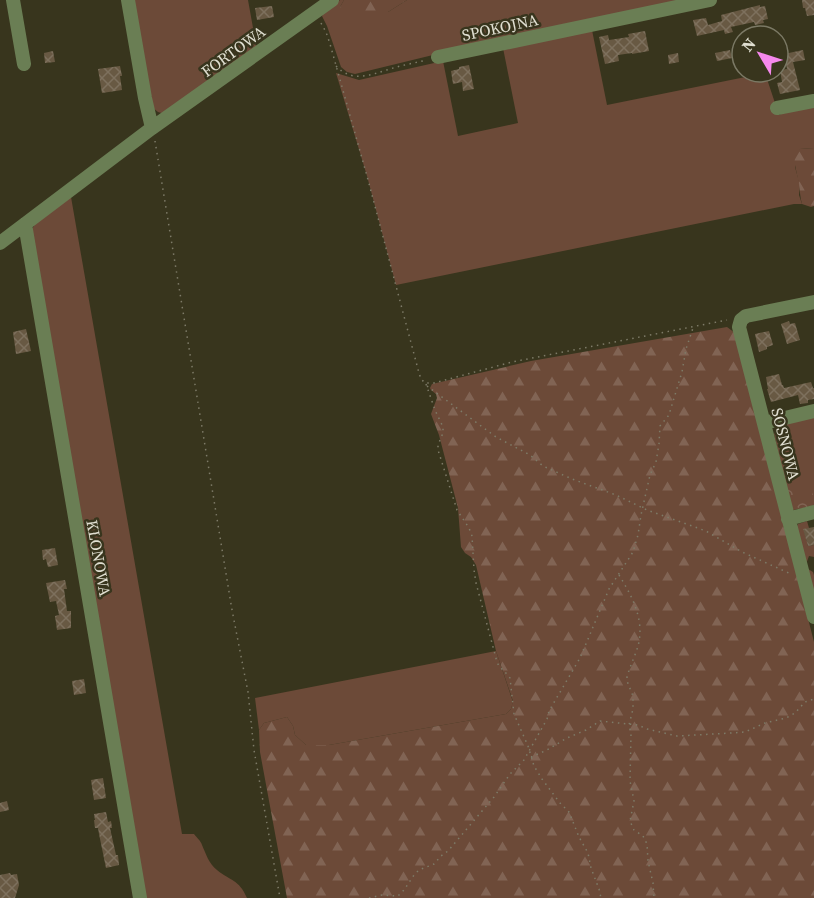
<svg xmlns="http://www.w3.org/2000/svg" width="814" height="898" font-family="'Source Serif 4',serif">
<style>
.grass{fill:#6c4a38}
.forest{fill:url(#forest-firs)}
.park{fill:url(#park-crowns)}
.building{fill:url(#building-cross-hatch)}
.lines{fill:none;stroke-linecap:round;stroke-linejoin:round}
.path{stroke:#7e7b68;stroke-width:1.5;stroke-dasharray:1.5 4.5;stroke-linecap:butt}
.minor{stroke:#6a7e54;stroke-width:14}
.labels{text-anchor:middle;stroke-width:5;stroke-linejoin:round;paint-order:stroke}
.street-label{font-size:16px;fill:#e0dfd1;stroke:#38351d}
</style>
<defs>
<pattern id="forest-firs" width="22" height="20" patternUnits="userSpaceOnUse" patternTransform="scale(1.5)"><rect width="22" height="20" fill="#6c4a38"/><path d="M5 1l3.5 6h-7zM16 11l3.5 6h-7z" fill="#816454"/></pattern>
<pattern id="park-crowns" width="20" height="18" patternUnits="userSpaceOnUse" patternTransform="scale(1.5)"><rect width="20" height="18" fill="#6c4a38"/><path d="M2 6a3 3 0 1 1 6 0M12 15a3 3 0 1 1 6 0" fill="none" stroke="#816454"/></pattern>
<pattern id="building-cross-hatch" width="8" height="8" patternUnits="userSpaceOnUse" patternTransform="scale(1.5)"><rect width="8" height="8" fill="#685943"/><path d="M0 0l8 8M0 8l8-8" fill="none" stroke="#7d705d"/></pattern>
</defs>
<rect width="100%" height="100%" fill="#38351d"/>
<path class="grass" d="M133 0H248L257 50 165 114 158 112 153 108Z
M340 0H344L340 7 388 12 407 0H687L433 55 355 74 347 72 341 67 327 26 322 16 324 12Z
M592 30 607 105 765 73 779 115 789 110 814 105V148L800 149 795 167 800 185 799 195 802 204H794L396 285 367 176 336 73 359 80 443 61 458 136 518 123 503 48Z
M71 197 182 834H194C197 838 201 841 202 845 206 854 209 864 217 870 230 881 239 879 247 898H144L31 231 35 224Z
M814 417V505L794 510 791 508 774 434 779 425Z
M807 521 809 528 804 530 808 546 814 545V557L809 556 805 567 813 572 814 575V606L796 529 798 524Z
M496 651 513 702 511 709 506 714 329 745H306L295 735 293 726 287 717 264 723 259 730 255 698Z"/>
<path class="forest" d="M344 0H407L388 12 370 16 356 9 345 10 340 7Z
M814 148V206L811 207 802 204C800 197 800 191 799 184 797 173 794 164 794 153L800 149Z
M727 327 735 333 814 642V898H287L260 752 259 730 264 723 287 717 293 726 295 735 306 745H329L506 714 511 709 513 701 496 651 476 565 471 557 465 553 461 547 458 508 439 435 431 414 437 398 436 394 431 390 430 388 432 384 531 361Z"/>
<path class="park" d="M801 484 812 491 814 498V505L800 509 791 503 787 487Z"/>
<path class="building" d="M802 0H814V15L807 16 805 8H803Z
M760 5V7L765 6 768 19 763 20 764 23 755 25 754 22 731 27 733 32 725 34 724 30 697 36 693 20 706 18 708 25 722 21 721 15Z
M272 6 274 17 257 20 255 8Z
M645 31 649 51 632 54V53L618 55 619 61 605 64 599 37 608 35 609 40 629 37 628 34Z
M730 50 732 58 717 61 715 53Z
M803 50 805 60 793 62 800 90 780 94 777 83 782 82 780 70 787 69 784 54Z
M53 51 55 62 45 63 44 53Z
M678 53 679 62 669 64 668 55Z
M469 65 474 89 463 91 462 82 453 84 451 71 459 69V67Z
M120 66 122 76H120L122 90 102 93 98 69Z
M789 321 790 324 795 323 800 340 787 344 781 324Z
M26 329 31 351 16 354 13 332Z
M769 331 773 345 767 347V349L759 352 755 334Z
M779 374 782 385H783L784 388 811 382 813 388H814V399L808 400V403L800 404 798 395 771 402 767 389H768L766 377Z
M814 527V545L808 546 803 529Z
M55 548 58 565 48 567 46 559 43 560 42 550Z
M65 580 67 589H64L67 611H71V628L57 630 55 616 59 615 56 601 50 602 46 583Z
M84 679 86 693 74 695 72 681Z
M103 778 106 798 94 800 91 780Z
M7 801 9 810 0 812V803Z
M106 812 108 822 111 821 112 828H110L116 855H118L119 865 106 868 99 834 98 828H95L94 820H95L94 814Z
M10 873 11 875 17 874 19 885 15 898H0V875Z"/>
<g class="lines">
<path class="path" d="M321 23 326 32 330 44 367 176 419 373 421 379 425 383H434L512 362 727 320
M336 66C352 83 370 75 390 69 402 65 415 63 427 60
M155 141 232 610 248 692 254 750 280 898
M426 384 435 410 443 427V433L438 445V450L457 510 469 528 472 536 474 570 476 583 497 662C500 669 506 672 510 678L514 714 528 746 534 766 542 779 560 803 569 812 579 837 588 853 591 868 599 889 601 898
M427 386 496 437 530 455 543 466 572 479 616 495 647 510 706 531 742 552 791 574
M619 575C632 596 645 620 638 646 635 656 630 666 627 677V681L633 696V709L629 725 631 734 630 781 634 801 630 821 634 830 643 836 647 844 648 861 653 883 654 898
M531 757 547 750 567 738 586 730 600 721 638 725 647 729 677 736 732 733 745 732 765 723 786 718 795 713 805 702 814 699
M369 898 382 895 398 896 404 890 414 875 419 870 434 864 441 856 448 851 494 797 510 774 524 760 547 719 549 711 580 658 609 589 633 552 638 535 641 515 650 475 656 462 659 444 660 426 669 415 671 408 682 372 686 349 693 328"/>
<path class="minor" d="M13 0 24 64
M128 0 145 98 152 128
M438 57 710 0
M777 108 814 101
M25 224 140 898
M0 243 152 128 332 0
M814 302 746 316 741 320 739 327 814 617
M764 423 814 411
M788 519 814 512"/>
</g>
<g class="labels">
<g class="street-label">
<text transform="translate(500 27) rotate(-12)" y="6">SPOKOJNA</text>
<text transform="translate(233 51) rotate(-36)" y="6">FORTOWA</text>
<text transform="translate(786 444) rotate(76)" y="6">SOSNOWA</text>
<text transform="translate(99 558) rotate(80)" y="6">KLONOWA</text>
</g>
</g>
<g transform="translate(760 54) rotate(309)"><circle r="28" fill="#38351d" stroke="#7b7965" stroke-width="1.5"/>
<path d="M0-4.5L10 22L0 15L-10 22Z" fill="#f688ed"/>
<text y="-9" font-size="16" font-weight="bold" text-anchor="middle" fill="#e0dfd1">N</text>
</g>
</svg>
